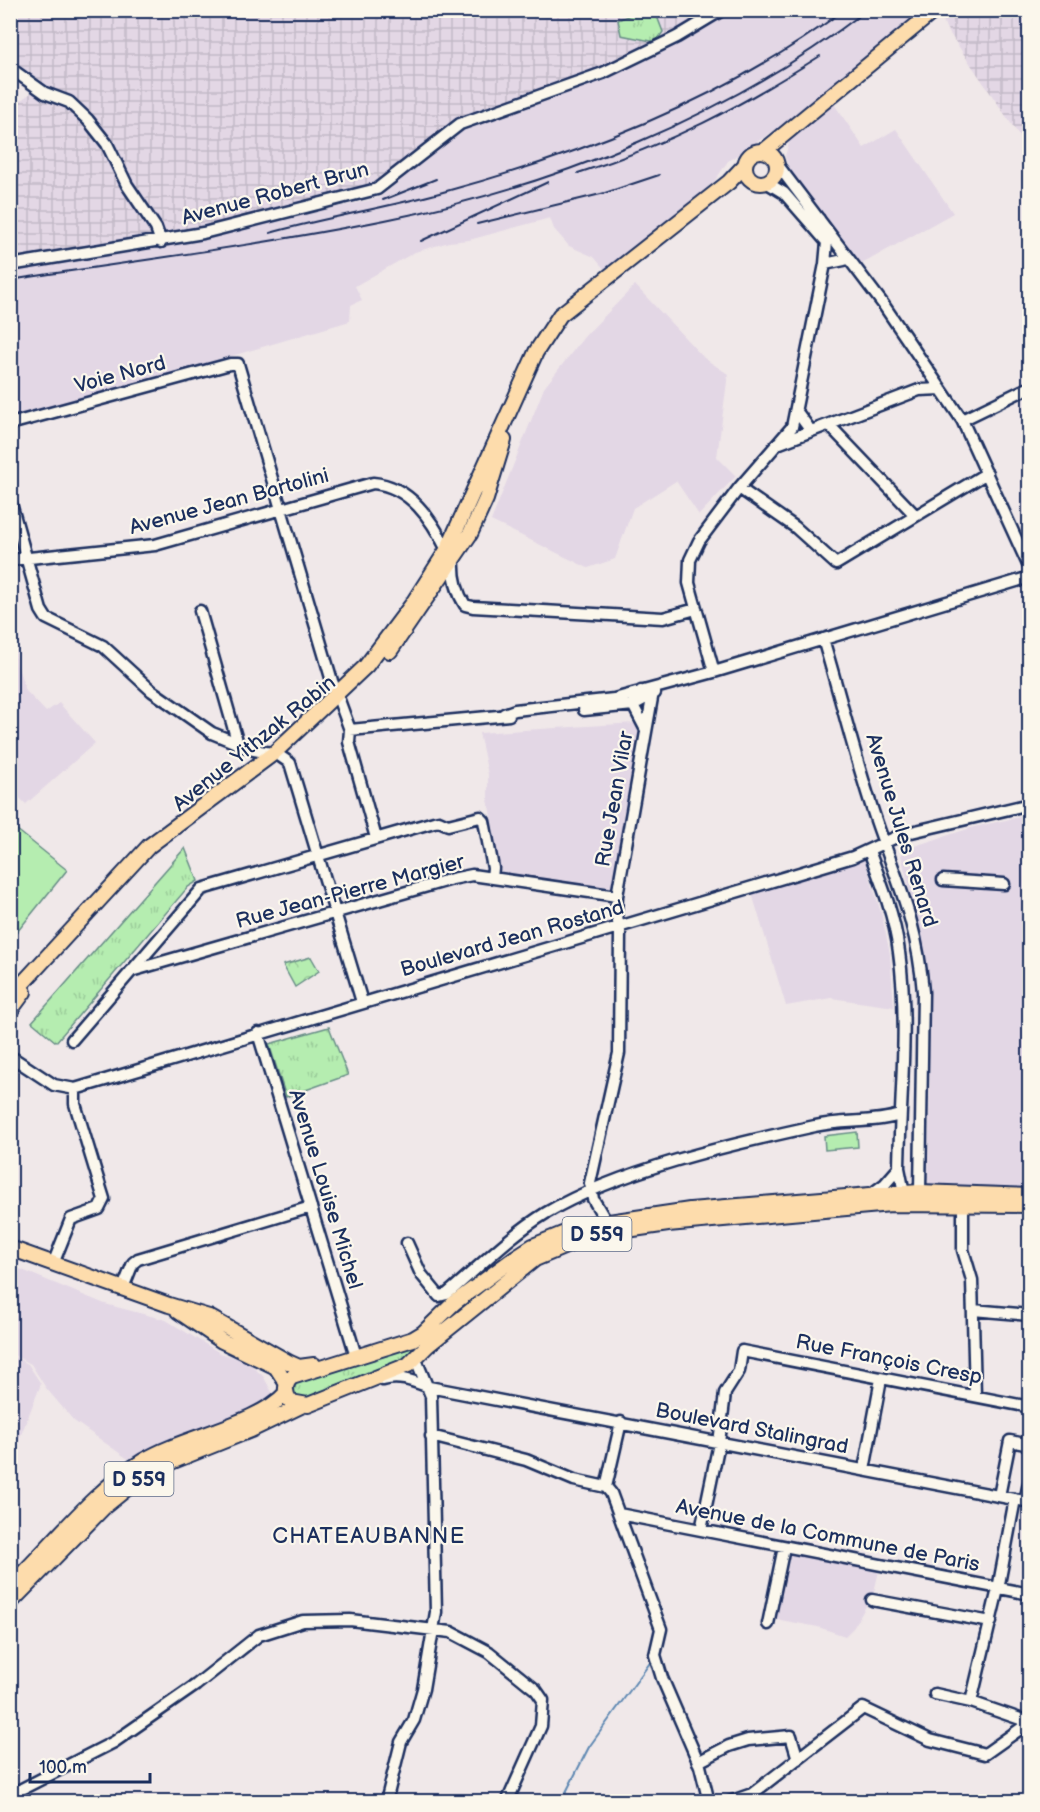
<svg xmlns="http://www.w3.org/2000/svg" width="1040" height="1812" font-family="'Balsamiq Sans',sans-serif">
<style>
.built{fill:#e3d7e5}
.industrial{fill:url(#industrial-grid)}
.grass{fill:url(#grass-tufts);stroke:#688e87;stroke-width:1.5}
.park{fill:url(#park-crowns);stroke:#688e87;stroke-width:1.5}
.garden{fill:#b5edb0;stroke:#688e87;stroke-width:1.5}
.lines{fill:none;stroke-linecap:round;stroke-linejoin:round}
.stream{stroke:#5e88b2;stroke-width:2}
.minor-casing{stroke:#1b2f5e;stroke-width:15}
.major-casing{stroke:#1b2f5e;stroke-width:18}
.minor{stroke:#fbf7ec;stroke-width:10}
.major{stroke:#fddcac;stroke-width:14}
.rail{stroke:#1b2f5e;stroke-width:2}
.labels{text-anchor:middle;stroke-width:4.5;stroke-linejoin:round;paint-order:stroke}
.shield{fill:#fbf7ec;stroke:#5e6b89;stroke-width:1.5}
.shield-label{font-size:20px;font-weight:bold;fill:#1b2f5e}
.street-label{font-size:21px;fill:#1b2f5e;stroke:#fbf7ec}
.neighbourhood-label{font-size:22px;letter-spacing:1.5px;fill:#1b2f5e;stroke:#fbf7ec}
</style>
<defs>
<pattern id="industrial-grid" width="8" height="8" patternUnits="userSpaceOnUse" patternTransform="scale(1.5)"><rect width="8" height="8" fill="#e3d7e5"/><path d="M0 4h8M4 0v8" fill="none" stroke="#c2b9c7"/></pattern>
<pattern id="grass-tufts" width="24" height="20" patternUnits="userSpaceOnUse" patternTransform="scale(1.5)"><rect width="24" height="20" fill="#b5edb0"/><path d="M3 7l-1-3M5 7V3M7 7l1-3M15 17l-1-3M17 17v-4M19 17l1-3" fill="none" stroke="#9bcc9a"/></pattern>
<pattern id="park-crowns" width="20" height="18" patternUnits="userSpaceOnUse" patternTransform="scale(1.5)"><rect width="20" height="18" fill="#b5edb0"/><path d="M2 6a3 3 0 1 1 6 0M12 15a3 3 0 1 1 6 0" fill="none" stroke="#9bcc9a"/></pattern>
</defs>
<rect width="100%" height="100%" fill="#f0e8e9"/>
<filter id="ink" filterUnits="userSpaceOnUse"><feTurbulence type="fractalNoise" baseFrequency=".0167" numOctaves="2"/><feDisplacementMap in="SourceGraphic" scale="12" xChannelSelector="R" yChannelSelector="G"/><feConvolveMatrix kernelMatrix="1 2 1 2 8 2 1 2 1" color-interpolation-filters="sRGB"/></filter>
<g filter="url(#ink)">
<path class="built" d="M727 11H925L784 124 728 161 714 182 606 271 594 257 569 246 554 229 550 218 469 240 449 242 415 252 355 286 362 300 351 305 350 321 141 383 11 417 10 270 161 246 379 198 467 125 563 93 631 66 692 34Z
M834 104 864 148 896 129 953 213 860 265 790 174 785 156 790 140 796 133Z
M635 285 704 358 728 374 717 457 736 476 699 515 676 481 633 508 615 559 588 568 491 521 544 388 584 337Z
M14 633 17 665 26 691 46 712 59 703 95 743 26 804 11 790 10 634Z
M635 723 646 730 617 896 502 877 488 800V774L479 733Z
M1029 815V1189L931 1187 928 1183 930 1085 926 969 924 948 901 855 905 849 974 827Z
M863 854 882 916 890 954 894 1007 831 998 786 1006 750 887Z
M10 1265 105 1304 166 1320 220 1353 246 1361 263 1376 273 1394 261 1405 173 1438 128 1459 74 1421 46 1388 31 1364 11 1354Z
M11 1355 28 1364 41 1384 11 1460Z
M787 1552 879 1571 874 1592 854 1627 845 1636 818 1627 775 1619Z"/>
<path class="industrial" d="M20 11H719L656 42 535 95 457 120 372 184 174 234 40 254 11 255 10 226 23 249 10 221 11 107 31 93 11 64V44Z
M949 11H1029V150L946 28 942 17Z"/>
<path class="grass" d="M639 11H655L663 32 656 42 621 35 618 20Z
M185 848 198 881 188 887 56 1042 32 1022Z
M329 1027 348 1075 286 1097 269 1044Z
M410 1344 414 1347 415 1357 308 1405 286 1393 287 1384Z"/>
<path class="park" d="M311 957 319 971 295 987 283 965Z"/>
<path class="garden" d="M11 825 67 870 13 937 10 935Z
M857 1132 858 1147 825 1150 824 1136Z"/>
<g class="lines">
<path class="stream" d="M561 1802 589 1747 652 1660"/>
<defs>
<path id="minor" d="M10 68 45 93 69 102 88 120 107 144 127 185 156 228 161 242
M777 164 883 304 962 420 1030 569
M766 182 784 193 825 240
M825 264 844 260
M10 265 203 233 377 189 460 124 603 73 677 37 722 10
M797 412 808 427
M962 420 1030 387
M10 424 230 364H238L332 681 350 730 349 742 376 838
M830 426 915 515
M780 443 919 390 941 389
M739 488 795 527 836 564 987 473
M10 500 41 610 46 618 103 646 152 691 212 733 254 750 277 754 290 763 362 1002
M454 557C453 573 456 591 465 605L473 607 663 618 696 609
M10 560 155 545 373 483C410 486 432 520 447 550L452 552
M200 611 238 744
M823 639C842 702 857 767 879 829 900 888 918 927 923 992L920 1192
M714 672 689 583 690 560 699 541 739 488 792 427 825 264 827 242 819 219
M634 698 633 705 646 730
M584 710 633 705 655 693
M504 714 515 710 614 699 714 672 1030 577
M350 730 509 715
M869 851C882 884 895 918 899 952 909 1023 900 1097 899 1168L885 1184 870 1195
M943 880 1004 884
M131 971 452 879 472 875 617 896
M258 1033 356 1356
M72 1040 202 889 434 822 439 821 448 825 480 817 484 821 493 868 492 878
M10 1056 54 1085 75 1089 853 857 903 834 1030 804
M899 1168 904 1193
M963 1199V1250L972 1280 975 1395
M606 1221 593 1199 590 1183 619 1053 620 930 616 914 617 896 652 698 641 691
M407 1243 421 1274 439 1296 447 1294C479 1267 510 1235 546 1213 619 1170 732 1144 815 1126 844 1119 871 1124 900 1115
M53 1264 71 1219 99 1209 104 1199 75 1104V1089
M123 1288 133 1263 138 1259 311 1207
M973 1310 1030 1315
M383 1380C399 1375 413 1381 429 1387L1030 1502
M431 1436 526 1460 574 1480 606 1487 611 1493 661 1629 655 1655 662 1678 700 1766 709 1802
M864 1470 881 1379
M606 1487 621 1422
M999 1496 1010 1441 1030 1445
M1025 1501 1030 1479
M619 1514 1030 1594
M701 1530 719 1443 725 1393 739 1371 742 1351 1030 1407
M872 1600 991 1622
M768 1624 784 1547
M935 1694 971 1702 1029 1722
M971 1702 998 1589 1015 1499
M698 1762 729 1746 748 1740 791 1736 798 1759
M10 1795 114 1742 196 1685 259 1635 303 1621 350 1620 451 1632 489 1652 536 1690 543 1700 541 1726 507 1802
M386 1802 401 1742 414 1720 423 1689 436 1612 431 1396 415 1357
M729 1802 752 1794 863 1708 930 1740 985 1754 1030 1722"/>
<path id="major" d="M764 151 935 10
M745 167a16 16 0 1 1 32 0a16 16 0 1 1-32 0Z
M390 651 470 534 486 499 504 440
M10 997 149 846 274 753 366 666 411 606 447 550 536 352 560 315 729 182 745 165
M10 1011 24 992
M1030 1196 920 1192 870 1195 690 1210 582 1226 533 1246 516 1257 454 1303 423 1333 413 1339 292 1377C283 1384 285 1395 291 1402L308 1405 408 1365 428 1345 535 1259 592 1235 668 1224 891 1204 1030 1205
M10 1248 169 1305 209 1317 290 1363 299 1367 314 1365
M178 1311 222 1341 276 1367 287 1384
M10 1586C54 1544 92 1492 143 1461 182 1437 259 1424 286 1393
M10 1603 105 1506 136 1481 166 1464 251 1430 301 1406"/>
</defs>
<use href="#minor" class="minor-casing"/>
<use href="#major" class="major-casing"/>
<use href="#minor" class="minor"/>
<use href="#major" class="major"/>
<path class="rail" d="M578 173C670 144 738 108 820 56
M383 200 436 179
M477 224 605 193 659 175
M270 233C327 217 386 208 443 192 584 154 727 98 844 10
M421 241 548 182
M10 280C135 261 261 245 385 220 555 186 729 116 867 10"/>
</g>
</g>
<g class="labels">
<g class="shield">
<rect x="562.5" y="1217" width="69" height="34" rx="4.5"/>
<rect x="104.5" y="1462" width="69" height="34" rx="4.5"/>
</g>
<g class="shield-label">
<text x="597" y="1241">D 559</text>
<text x="139" y="1486">D 559</text>
</g>
<g class="street-label">
<text transform="translate(275 193) rotate(-15)" y="7">Avenue Robert Brun</text>
<text transform="translate(120 374) rotate(-15)" y="7">Voie Nord</text>
<text transform="translate(229 501) rotate(-15)" y="7">Avenue Jean Bartolini</text>
<text transform="translate(254 743) rotate(-39)" y="7">Avenue Yithzak Rabin</text>
<text transform="translate(614 799) rotate(-80)" y="7">Rue Jean Vilar</text>
<text transform="translate(902 830) rotate(73)" y="7">Avenue Jules Renard</text>
<text transform="translate(350 891) rotate(-15)" y="7">Rue Jean-Pierre Margier</text>
<text transform="translate(512 938) rotate(-16)" y="7">Boulevard Jean Rostand</text>
<text transform="translate(326 1189) rotate(73)" y="7">Avenue Louise Michel</text>
<text transform="translate(889 1359) rotate(11)" y="7">Rue François Cresp</text>
<text transform="translate(752 1428) rotate(11)" y="7">Boulevard Stalingrad</text>
<text transform="translate(828 1535) rotate(11)" y="7">Avenue de la Commune de Paris</text>
</g>
<g class="neighbourhood-label">
<text x="369" y="1543">CHATEAUBANNE</text>
</g>
</g>
<rect width="1040" height="1812" fill="none" stroke="#fbf7ec" stroke-width="36"/>
<rect x="18" y="18" width="1004" height="1776" fill="none" stroke="#1b2f5e" stroke-width="2" filter="url(#ink)"/>
<path d="M30 1773v9h120v-9" fill="none" stroke="#1b2f5e" stroke-width="3"/>
<text x="39" y="1773" font-size="18" fill="#1b2f5e" stroke="#fbf7ec" stroke-width="4.5" paint-order="stroke">100 m</text>
</svg>
